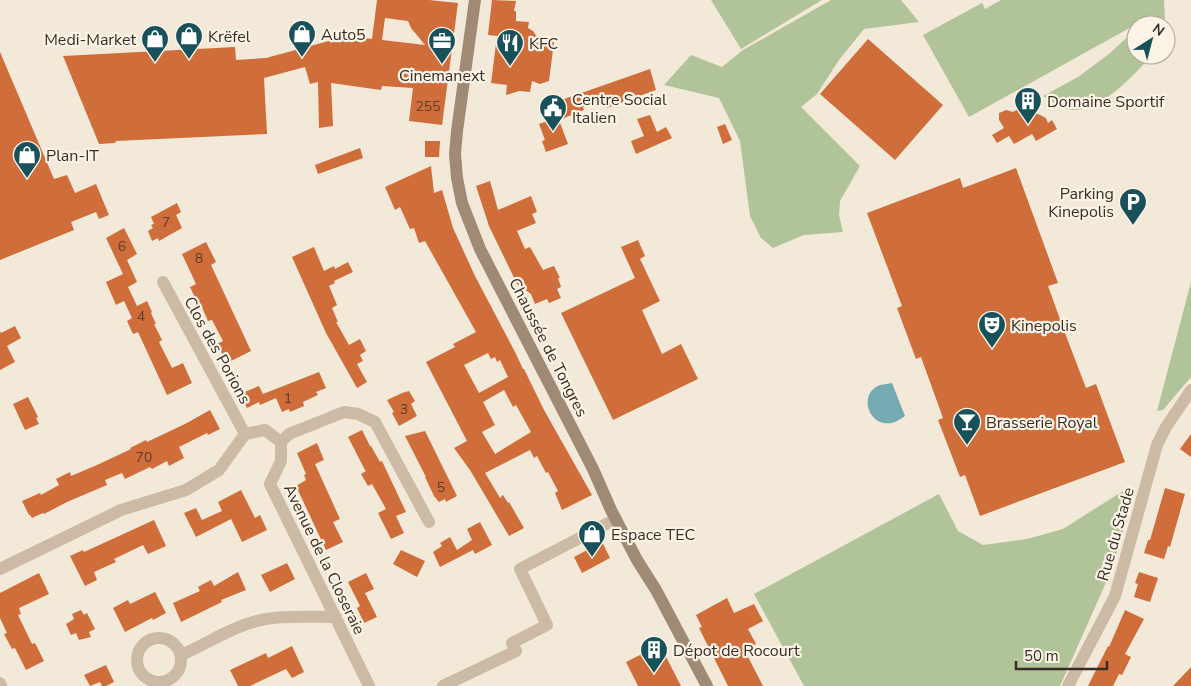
<svg xmlns="http://www.w3.org/2000/svg" width="1191" height="686" font-family="'Nunito Sans',sans-serif">
<style>
.green{fill:#b1c398}
.water{fill:#76aab2}
.building{fill:#cf6d3b;fill-rule:evenodd}
.lines{fill:none;stroke-linecap:round;stroke-linejoin:round}
.minor{stroke:#ccbaa4;stroke-width:12}
.tertiary{stroke:#ccbaa4;stroke-width:12}
.secondary{stroke:#a08975;stroke-width:12}
.labels{text-anchor:middle;stroke-width:4.5;stroke-linejoin:round;paint-order:stroke}
.number-label{font-size:14px;fill:#5d3d2b}
.poi-label{font-size:16px;fill:#372d26;stroke:#fbf3e6;text-anchor:start}
.street-label{font-size:16px;fill:#372d26;stroke:#fbf3e6}
</style>
<rect width="100%" height="100%" fill="#f3e9d9"/>
<path class="green" d="M711 0H822L741 49Z
M831 0H901L919 22 864 29 839 60 817 94 801 107 860 166 840 201 839 215 843 232 804 235 773 248 761 238 750 216 740 141 719 98 664 85 691 55 722 67 743 50Z
M1001 0H1164L1165 20 1164 25H1140L1142 21 969 117 923 35 982 3 985 9Z
M1136 29V55H1152C1136 73 1101 111 1075 110 1064 110 1052 102 1043 96L1078 77 1109 54Z
M1191 282V377L1163 410 1157 411Z
M1126 489 1135 491 1112 569 1060 686H804L754 594 939 494 958 531 983 545 1027 539 1063 529Z"/>
<path class="water" d="M892 383 905 416C874 441 853 395 880 385 884 384 889 384 892 383Z"/>
<path class="building" d="M377 0H429L458 3 442 125 409 121 413 88 382 86 381 90 331 83 333 126 319 128 318 82 310 84 305 67 264 78 267 134 116 141 115 143 99 144 63 56 235 47 236 60 266 58 347 36 372 39ZM385 18 408 21 411 28 425 45 382 40Z
M492 0 516 1 514 11H516V21L529 22 528 28 533 31 539 40 554 42 549 81 540 84 532 81 530 92 519 91 506 95 507 85 491 83 497 36 488 35Z
M868 39 943 105 895 160 820 94Z
M0 52 54 179 67 175 75 193 96 184 109 215 99 219 96 212 71 222 74 230 0 260Z
M650 69 656 90 607 108 605 100 583 107 584 110 559 120 568 144 546 152 542 141 545 140 539 124 550 120 547 105Z
M1024 106 1029 113H1036L1046 118 1048 123 1052 120 1057 129 1036 141 1032 134 1014 144 1009 136 997 143 992 135 1004 128 999 120V113L1006 110 1013 112Z
M650 115 657 132 666 127 672 138 636 154 631 141 644 136 637 119Z
M725 124 732 140 723 144 717 127Z
M425 141H440L439 157H425Z
M360 148 363 158 318 174 315 165Z
M431 166 434 193 442 190 453 228 475 276 515 352 523 369H524L544 410 592 495 562 510 555 493 558 491 548 472 546 473 537 456 534 458 530 450 485 473 500 498 503 495 508 503 509 502 524 528 509 536 470 470 454 448 467 441 426 362 455 347 453 344 476 332 425 241 419 243 414 228 410 229 400 207 395 210 385 187ZM488 353 491 359 495 357 497 362 500 360 508 377 479 393 464 365ZM504 390 513 407 516 405 531 432 495 454 482 432 495 425 483 402Z
M1016 168 1058 283 1048 286 1068 341 1086 388 1096 384 1125 462 980 516 965 475 960 477 938 420 943 418 921 357 916 359 897 308 902 306 867 213 960 178 963 188Z
M490 181 498 210 531 196 537 212 532 214 536 223 517 231 525 249 530 247 543 270 554 266 560 278H558L561 287 557 289 561 298 549 303 547 299 535 304 531 294 517 284 489 226 476 186Z
M177 203 181 212 176 215 182 228 159 241 158 238 152 241 148 231 153 228 151 225 154 224 151 217Z
M124 228 137 254 127 260 137 282 128 287 137 306 147 301 152 312 151 313 156 324H154L162 340 159 342 172 368 183 363 192 383 167 395 138 332 133 334 127 321 132 318 124 301 116 305 106 282 123 274 106 238Z
M638 240 645 256 640 259 660 301 642 310 662 354 681 344 698 379 613 420 561 313 635 278 621 247Z
M206 242 216 262 211 265 251 351 227 363 217 344 223 341 212 320 208 321 201 305 199 306 190 287 196 284 182 254Z
M314 247 324 271 334 266 335 269 348 262 353 272 334 281 335 283 329 286 337 305 332 308 338 322H336L349 345 360 339 366 351 360 355 363 361 357 364 367 382 357 388 326 333 292 257Z
M15 326 21 338 7 346 15 362 0 370V331L1 333Z
M319 372 326 388 316 392 318 395 303 402 304 406 290 412 289 409 282 412 276 398 260 405 259 402 247 408 240 394 259 386 263 394Z
M409 391 415 401 411 404 417 416 399 426 392 413 394 412 387 400 402 393Z
M28 397 38 417 36 418 39 424 25 430 13 404Z
M210 410 220 429 208 435 207 433 179 447 184 458 169 466 167 461 152 469 150 467 125 479 122 473 105 480 107 485 67 502 44 514 43 513 32 518 30 515H29L22 501 40 493 41 495 59 485 56 479 70 472 71 476 97 465 131 449 130 448 146 440 147 442 185 424Z
M362 430 370 446H371L380 462 382 461 406 512 396 516 404 533 391 539 378 513 386 509 372 484 368 486 361 474 366 471 365 470 348 437Z
M425 431 457 496 446 502 445 499 439 502 434 496 425 477H426L405 436Z
M1191 434V457L1180 449Z
M317 443 324 460 315 464 340 519 333 522 343 542 326 550 296 486 306 480 304 475 306 474 297 453Z
M1165 488 1185 494 1170 547 1168 546 1164 559 1144 553 1148 540H1150Z
M241 490 255 518 260 515 267 530 242 542 231 519 196 537 184 513 196 508 202 520 222 511 218 502Z
M154 520 166 546 148 554 143 545 114 559 116 562 94 572 97 580 85 586 70 556 83 550 84 552Z
M480 522 492 545 475 554 473 550 440 567 433 552 442 546 440 543 450 537 457 550 472 540 467 529Z
M602 542 610 558 582 573 574 557Z
M401 550 425 561 417 577 393 564Z
M287 563 295 579 270 592 261 575Z
M238 572 246 590 221 600 222 602 181 622 173 603 200 591 198 587 211 580 214 586Z
M1139 572 1158 578 1150 602 1134 597 1138 584 1135 583Z
M39 573 49 594 19 608 21 614 18 615 32 644 35 643 44 661 26 670 15 648 12 649 4 634 7 633 0 618V593Z
M366 573 374 589 365 593 377 617 364 623 357 608 360 606 348 582Z
M155 592 166 613 153 620 152 618 125 632 113 608 128 600 130 604Z
M727 598 734 613 754 604 763 621 748 629 756 644 745 651 763 686H728L699 628 702 627 696 615Z
M81 610 84 615 87 613 95 629 89 632 91 637 79 640 76 633 71 635 66 624 74 619 72 614Z
M1125 610 1144 619 1125 654 1131 657 1122 675 1119 674 1113 686H1088L1108 646 1109 647Z
M660 645 681 686H638L626 662Z
M292 646 304 672 292 678 286 669 250 686H238L230 670 266 653 268 658Z
M106 665 114 682 106 686H102L100 682 90 686 84 675Z
M1191 667V686H1173Z"/>
<g class="lines">
<path class="minor" d="M163 282 245 434
M281 442 289 434 344 412 358 414 375 422 429 522
M0 569 121 510 186 490 219 470 245 434 265 430 281 442V461L270 484 369 686
M137 660a22 22 0 1 1 44 0a22 22 0 1 1-44 0Z
M181 655C202 646 222 633 244 625 273 614 305 617 336 617
M443 686 516 651 512 643 547 625 520 569 616 519
M1068 686 1115 596 1157 445 1166 427 1191 390"/>
<path class="tertiary" d="M0 683 1 686"/>
<path class="secondary" d="M475 0 457 131 455 154 457 178 462 203 480 249 593 469 611 510 637 560 656 590 707 686"/>
</g>
<defs>
<symbol id="shop-pin" viewBox="-11 -11 22 30"><path d="M0 17L-7.5 6A9.5 9.5 0 1 1 7.5 6Z" fill="#19515b" stroke="#fbf3e6"/><path d="M-5-2.5h2.3a2.7 3.5 0 0 1 5.4 0H5L5.5 6h-11ZM-1.5-2.5h3a1.5 2.3 0 0 0-3 0Z" fill="#fff"/></symbol>
<symbol id="office-pin" viewBox="-11 -11 22 30"><path d="M0 17L-7.5 6A9.5 9.5 0 1 1 7.5 6Z" fill="#19515b" stroke="#fbf3e6"/><path d="M-6-3h4V-5.5h4V-3h4V5H-6ZM-1-4.5V-3h2v-1.5ZM-6 0V1H6V0Z" fill="#fff"/></symbol>
<symbol id="restaurant-pin" viewBox="-11 -11 22 30"><path d="M0 17L-7.5 6A9.5 9.5 0 1 1 7.5 6Z" fill="#19515b" stroke="#fbf3e6"/><path d="M-5-6h1v4h1v-4h1v4h1v-4h1v5L-1.5 .5V6h-2V.5L-5-1ZM5-6V6H3V1.5H1.5Q1.5-4 5-6Z" fill="#fff"/></symbol>
<symbol id="building-pin" viewBox="-11 -11 22 30"><path d="M0 17L-7.5 6A9.5 9.5 0 1 1 7.5 6Z" fill="#19515b" stroke="#fbf3e6"/><path d="M-4-6H4V6H1V3H-1V6H-4ZM-2.5-4.3h1.7v1.8h-1.7ZM.8-4.3h1.7v1.8H.8ZM-2.5-1h1.7V.8h-1.7ZM.8-1h1.7V.8H.8Z" fill="#fff"/></symbol>
<symbol id="civic-pin" viewBox="-11 -11 22 30"><path d="M0 17L-7.5 6A9.5 9.5 0 1 1 7.5 6Z" fill="#19515b" stroke="#fbf3e6"/><path d="M-.6-6.5H3V-4.5H.6V-3L4-1V1h2V6H-6V1h2V-1L-.6-3ZM-1.2 2.5V6h2.4V2.5Z" fill="#fff"/></symbol>
<symbol id="parking-pin" viewBox="-11 -11 22 30"><path d="M0 17L-7.5 6A9.5 9.5 0 1 1 7.5 6Z" fill="#19515b" stroke="#fbf3e6"/><path d="M-3.5-5.5H1a3.5 3.5 0 0 1 0 7H-1V5.5H-3.5ZM-1-3.4V-.6H.8a1.4 1.4 0 0 0 0-2.8Z" fill="#fff"/></symbol>
<symbol id="theatre-pin" viewBox="-11 -11 22 30"><path d="M0 17L-7.5 6A9.5 9.5 0 1 1 7.5 6Z" fill="#19515b" stroke="#fbf3e6"/><path d="M-5-5.5Q0-4 5-5.5V0Q5 5 0 6Q-5 5-5 0ZM-3.3-2.5H-1v1.5H-3.3ZM1-2.5H3.3v1.5H1ZM-2.8 1Q0 5.5 2.8 1Z" fill="#fff"/></symbol>
<symbol id="bar-pin" viewBox="-11 -11 22 30"><path d="M0 17L-7.5 6A9.5 9.5 0 1 1 7.5 6Z" fill="#19515b" stroke="#fbf3e6"/><path d="M-6-5H6L.8 .8V4.5H3.5V6h-7V4.5H-.8V.8Z" fill="#fff"/></symbol>
</defs>
<g fill-rule="evenodd">
<use href="#shop-pin" x="286" y="18" width="32" height="43"/>
<use href="#shop-pin" x="173" y="20" width="32" height="43"/>
<use href="#shop-pin" x="139" y="23" width="32" height="43"/>
<use href="#office-pin" x="426" y="25" width="32" height="43"/>
<use href="#restaurant-pin" x="494" y="27" width="32" height="43"/>
<use href="#building-pin" x="1012" y="85" width="32" height="43"/>
<use href="#civic-pin" x="537" y="92" width="32" height="43"/>
<use href="#shop-pin" x="11" y="139" width="32" height="43"/>
<use href="#parking-pin" x="1117" y="186" width="32" height="43"/>
<use href="#theatre-pin" x="976" y="309" width="32" height="43"/>
<use href="#bar-pin" x="951" y="406" width="32" height="43"/>
<use href="#shop-pin" x="576" y="518" width="32" height="43"/>
<use href="#building-pin" x="638" y="634" width="32" height="43"/>
</g>
<g class="labels">
<g class="number-label">
<text x="428" y="111">255</text>
<text x="166" y="227">7</text>
<text x="122" y="251">6</text>
<text x="199" y="263">8</text>
<text x="141" y="321">4</text>
<text x="288" y="403">1</text>
<text x="404" y="414">3</text>
<text x="144" y="462">70</text>
<text x="441" y="492">5</text>
</g>
<g class="poi-label">
<text x="321" y="40">Auto5</text>
<text x="208" y="42">Krëfel</text>
<text x="136" y="45" text-anchor="end">Medi-Market</text>
<text x="529" y="49">KFC</text>
<text x="442" y="81" text-anchor="middle">Cinemanext</text>
<text x="572" y="105">Centre Social<tspan x="572" dy="18">Italien</tspan></text>
<text x="1047" y="107">Domaine Sportif</text>
<text x="46" y="161">Plan-IT</text>
<text x="1114" y="199" text-anchor="end">Parking<tspan x="1114" dy="18">Kinepolis</tspan></text>
<text x="1011" y="331">Kinepolis</text>
<text x="986" y="428">Brasserie Royal</text>
<text x="611" y="540">Espace TEC</text>
<text x="673" y="656">Dépot de Rocourt</text>
</g>
<g class="street-label">
<text transform="translate(549 347) rotate(63)" y="6">Chaussée de Tongres</text>
<text transform="translate(218 350) rotate(61)" y="6">Clos des Porions</text>
<text transform="translate(1115 534) rotate(-74)" y="6">Rue du Stade</text>
<text transform="translate(325 559) rotate(64)" y="6">Avenue de la Closeraie</text>
</g>
</g>
<g transform="translate(1151 40) rotate(36)"><circle r="24" fill="#fbf3e6" stroke="#ada499"/>
<path d="M0-4L9 19L0 12L-9 19Z" fill="#19515b"/>
<text y="-8" font-size="14" font-weight="bold" text-anchor="middle" fill="#372d26">N</text>
</g>
<path d="M1016 661v8h91v-8" fill="none" stroke="#372d26" stroke-width="2.5"/>
<text x="1024" y="661" font-size="15" fill="#372d26" stroke="#fbf3e6" stroke-width="4" paint-order="stroke">50 m</text>
</svg>
